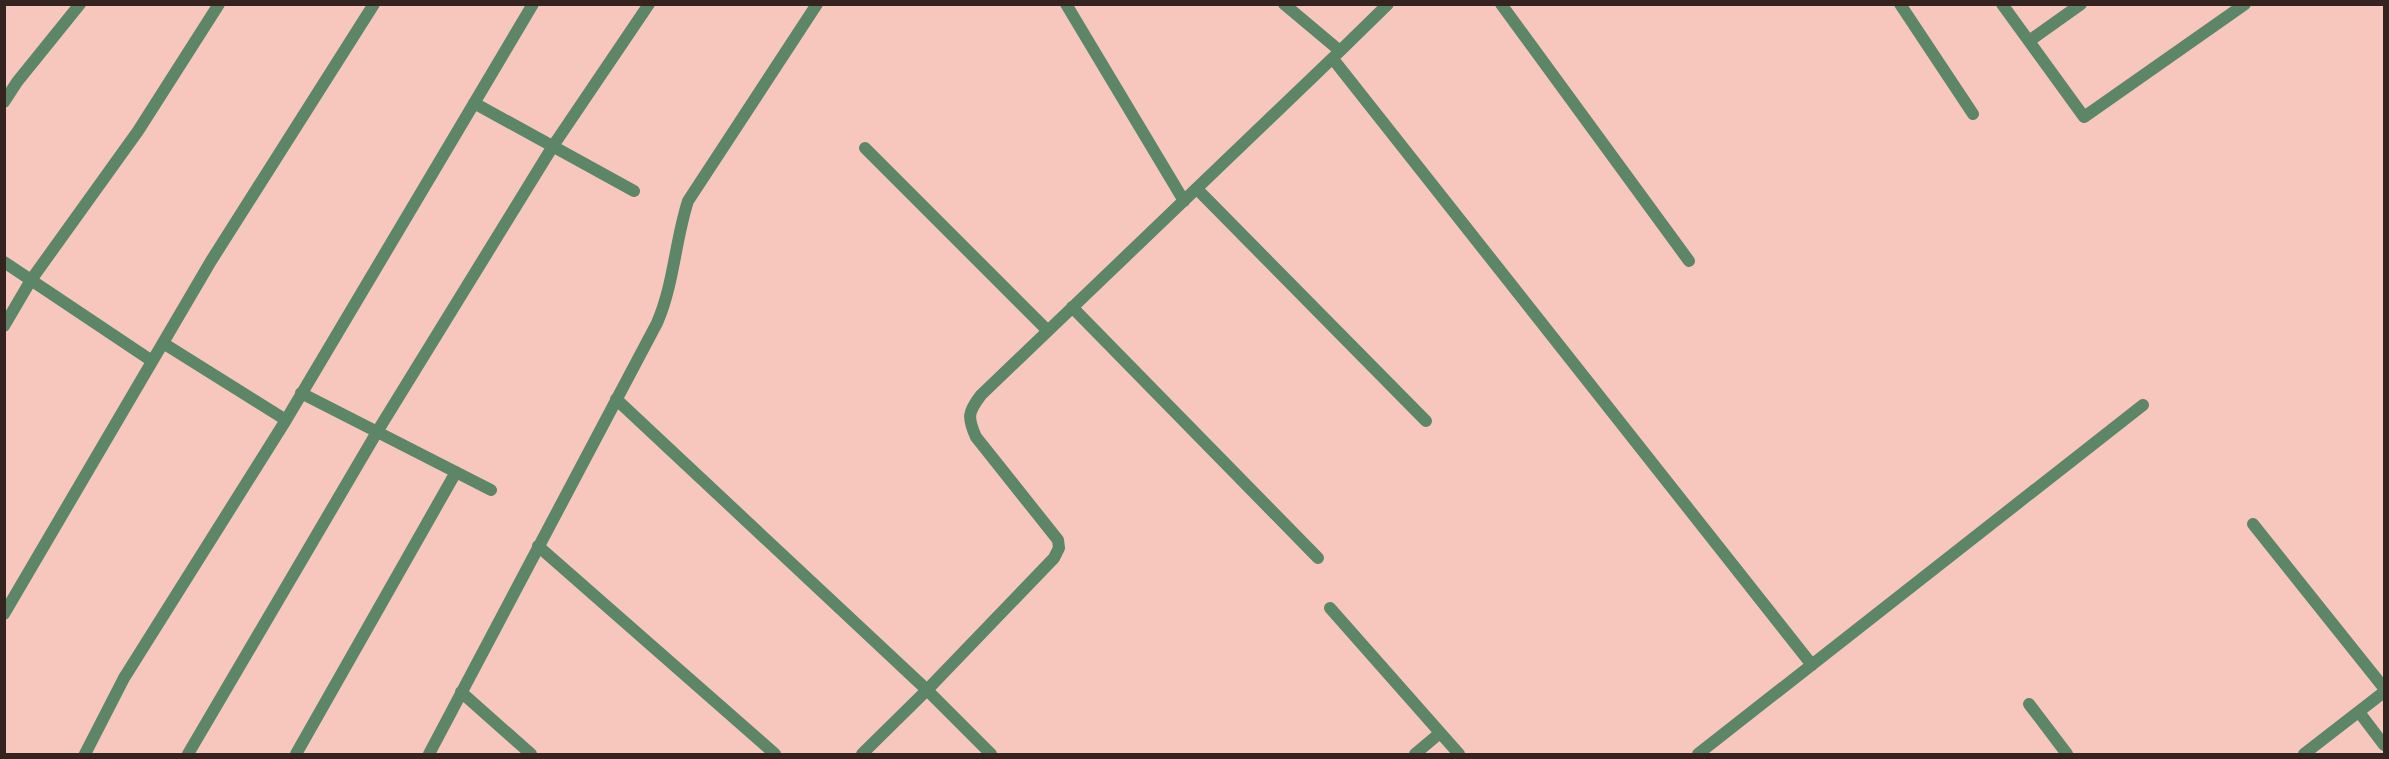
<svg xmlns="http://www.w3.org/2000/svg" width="2389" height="759" font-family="'Work Sans',sans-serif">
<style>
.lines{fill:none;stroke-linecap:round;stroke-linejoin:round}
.street{stroke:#5c8667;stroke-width:12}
</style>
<rect width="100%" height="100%" fill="#f7c7bd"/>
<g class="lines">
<path class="street" d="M1066 4 1184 201
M1284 4 1340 51 1388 4
M1501 4 1689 261
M1900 4 1973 114
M2002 4 2084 117 2245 4
M2029 41 2081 4
M1333 59 1812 665
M4 102 17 82 80 4
M474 103 634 191
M865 148 1048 331
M1197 189 1426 421
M4 262 152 361
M1072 307 1318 558
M4 326 31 280 138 131 219 4
M163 343 286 420
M301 393 491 490
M616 399 927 690 991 754
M2253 524 2384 688
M538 546 775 754
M1330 608 1459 754
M4 614 211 261 374 4
M461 692 531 754
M2029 704 2067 754
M2359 712 2384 745
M85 754 124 678 286 420 533 4
M188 754 377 432 553 146 649 4
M296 754 456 472
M429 754 657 323C674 284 675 241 688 201L817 4
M862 754 927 690 1054 558 1059 548 1058 540 976 437C967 417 968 412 981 395L1340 51
M1415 754 1440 733
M1698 754 2143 405
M2304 754 2384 692"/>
</g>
<rect width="2389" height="759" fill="none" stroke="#35231f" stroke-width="12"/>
</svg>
